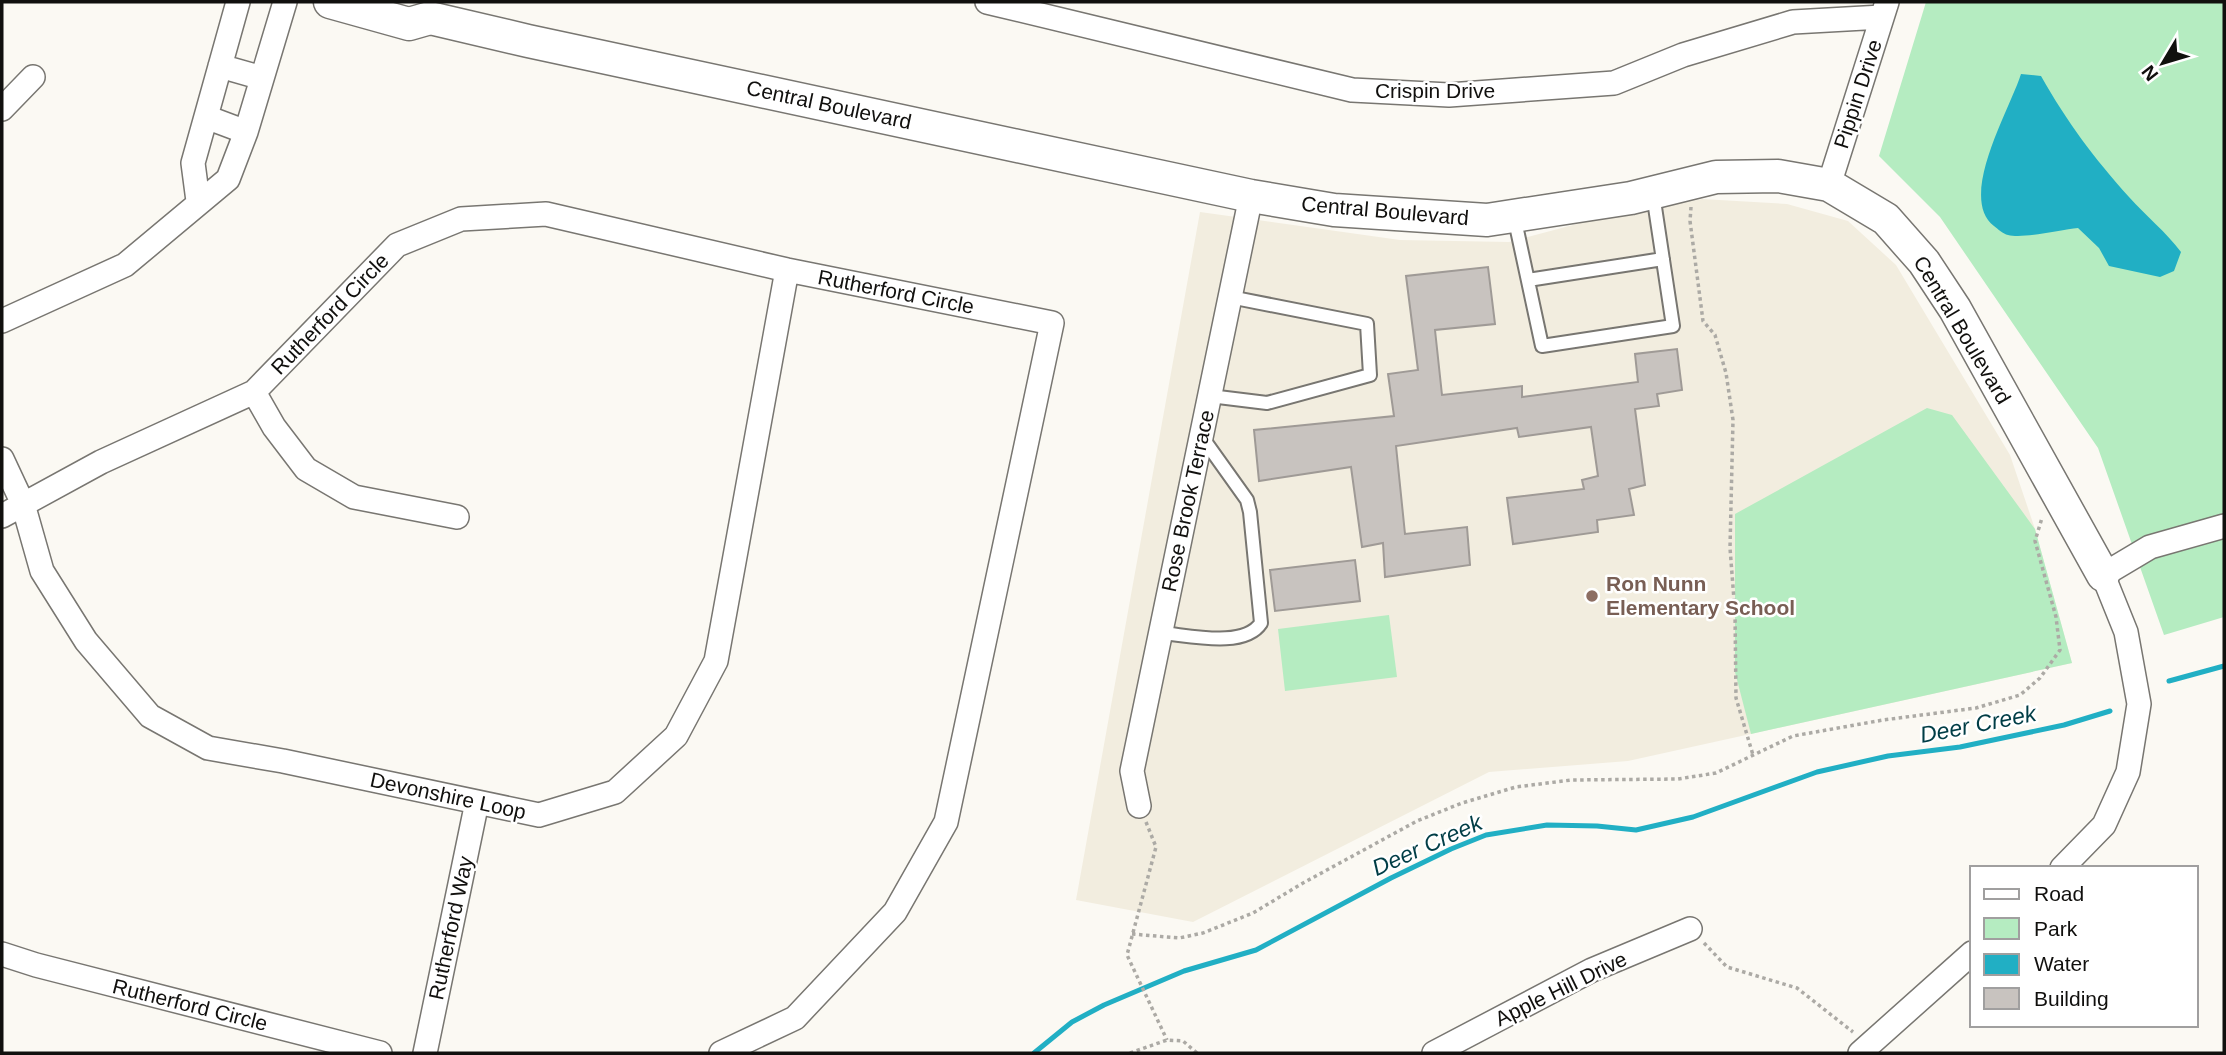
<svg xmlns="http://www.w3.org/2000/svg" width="2226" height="1055" font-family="Arial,sans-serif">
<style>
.built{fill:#f2eddf}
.green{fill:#b5ecc1}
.water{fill:#21afc4}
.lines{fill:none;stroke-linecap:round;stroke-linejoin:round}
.stream{stroke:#21afc4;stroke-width:5}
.building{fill:#c8c3bf;stroke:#9f9a96;stroke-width:2}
.lane-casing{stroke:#787671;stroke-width:16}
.street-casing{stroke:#787671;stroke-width:26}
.secondary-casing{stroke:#787671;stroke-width:35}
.path{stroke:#acaaa5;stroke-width:3.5;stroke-dasharray:3.5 3.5;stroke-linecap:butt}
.lane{stroke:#fff;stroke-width:12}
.street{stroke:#fff;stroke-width:23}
.secondary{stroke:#fff;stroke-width:32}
.education-dot{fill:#8d6e63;stroke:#fff;stroke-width:2.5}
.labels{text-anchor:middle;stroke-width:5;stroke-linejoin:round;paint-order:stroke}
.street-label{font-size:21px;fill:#11100e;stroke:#fff}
.education-label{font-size:21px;font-weight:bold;fill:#785e54;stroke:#fff;text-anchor:start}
.water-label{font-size:23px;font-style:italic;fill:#003d46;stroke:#fff}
</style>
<rect width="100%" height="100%" fill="#fbf9f3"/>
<path class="built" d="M1702 199 1787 204 1848 221 1896 265 2010 455 2035 529 2072 663 1628 761 1489 772 1193 922 1076 900 1200 212 1400 240 1509 242 1603 217Z"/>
<path class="green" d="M1926 2H2224V617L2164 635 2098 448 1940 217 1879 156Z
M1927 408 1952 415 2035 529 2072 663 1751 734 1735 672V514Z
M1389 615 1397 677 1285 691 1278 629Z"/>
<path class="water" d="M2021 74 2041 76C2067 122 2094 158 2129 197 2146 216 2166 232 2181 252L2174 271 2160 277 2109 266 2099 248 2078 228C2060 230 2023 239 2008 235 2003 234 1998 229 1994 226 1957 198 2010 109 2021 74Z"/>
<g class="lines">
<path class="stream" d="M2169 681 2224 666
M1034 1053 1072 1022 1104 1005 1184 971 1256 950 1391 878 1451 849 1486 835 1547 825 1597 826 1636 830 1693 817 1817 772 1888 756 1960 747 2064 725 2110 711"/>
</g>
<path class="building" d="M1488 267 1495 324 1435 330 1442 395 1522 386V397L1638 382 1635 354 1677 349 1682 390 1657 394 1659 406 1635 409 1645 485 1629 489 1634 515 1597 520 1598 532 1513 544 1507 498 1584 489 1582 480 1598 476 1591 427 1519 437 1517 428 1396 446 1405 534 1467 527 1470 565 1385 577 1383 543 1362 547 1351 467 1259 481 1254 430 1394 416 1388 374 1418 370 1406 276Z
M1355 560 1360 601 1275 611 1270 570Z"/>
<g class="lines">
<defs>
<path id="lane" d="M1514 216 1542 346 1673 326 1653 194
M1528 280 1663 259
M1210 396 1267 403 1370 375 1367 324 1230 297
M1161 633C1188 635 1244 649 1261 623L1250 512 1247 500 1202 437"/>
<path id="street" d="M987 2 1352 90 1449 95 1614 83 1683 55 1793 22 1882 17
M220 66 262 78
M2 109 33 77
M206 117 246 132
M1829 185 1887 2
M198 201 193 163 238 2
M2 321 125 265 228 179 246 132 285 2
M254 392 274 427 306 469 354 497 457 517
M2 459 23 504 42 571 86 641 150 716 208 748 283 761 539 815 615 792 676 736 716 661 787 270
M2 516 101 462 254 392 397 245 461 219 546 214 787 270 1052 323 946 822 895 912 795 1018 721 1053
M1139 806 1132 771 1251 196
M2062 868 2104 825 2128 772 2139 704 2126 632 2103 575 2150 547 2224 526
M2 954 36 965 380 1053
M425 1053 477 802
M1434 1053 1592 970 1690 929
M1860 1053 1972 953"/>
<path id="secondary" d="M330 2 409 24 430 18 528 41 1251 196 1334 210 1487 220 1631 198 1716 177 1778 176 1829 185 1886 219 1924 262 1955 309 2103 575"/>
</defs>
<use href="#lane" class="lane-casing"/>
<use href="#street" class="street-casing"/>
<use href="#secondary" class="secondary-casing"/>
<path class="path" d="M1691 207 1690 221 1703 321 1715 335 1726 373 1733 420 1730 548 1735 613 1736 698 1753 755
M1146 822 1156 847 1127 955 1167 1040
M1132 934 1179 938 1203 933 1253 913 1303 883 1417 821 1462 803 1516 787 1571 780 1678 779 1716 773 1793 736 1883 720 1976 708 2020 695 2040 678 2060 650 2056 617 2035 541 2042 518
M1704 943 1727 967 1797 988 1853 1032
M1130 1053 1167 1040 1183 1041 1197 1053"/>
<use href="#lane" class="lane"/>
<use href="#street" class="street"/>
<use href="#secondary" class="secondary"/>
</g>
<circle class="education-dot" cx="1592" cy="596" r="7"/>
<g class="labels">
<g class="street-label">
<text x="1435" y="98">Crispin Drive</text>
<text transform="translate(1858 94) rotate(-72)" y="7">Pippin Drive</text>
<text transform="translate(829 105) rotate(12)" y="7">Central Boulevard</text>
<text transform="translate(1385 211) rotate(5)" y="7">Central Boulevard</text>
<text transform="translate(896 292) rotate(11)" y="7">Rutherford Circle</text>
<text transform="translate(330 314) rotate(-46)" y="7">Rutherford Circle</text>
<text transform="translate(1962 330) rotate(59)" y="7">Central Boulevard</text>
<text transform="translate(1188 501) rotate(-78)" y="7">Rose Brook Terrace</text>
<text transform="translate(448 796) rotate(12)" y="7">Devonshire Loop</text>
<text transform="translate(451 928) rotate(-78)" y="7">Rutherford Way</text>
<text transform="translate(1561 989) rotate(-26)" y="7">Apple Hill Drive</text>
<text transform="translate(190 1005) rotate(14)" y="7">Rutherford Circle</text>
</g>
<g class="education-label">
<text x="1606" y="591">Ron Nunn<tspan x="1606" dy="24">Elementary School</tspan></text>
</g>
<g class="water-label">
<text transform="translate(1978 724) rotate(-11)" y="8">Deer Creek</text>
<text transform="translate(1427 845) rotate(-24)" y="8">Deer Creek</text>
</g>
</g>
<rect width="2226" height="1055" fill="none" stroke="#11100e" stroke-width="7"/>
<rect x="1970" y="866" width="228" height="161" fill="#ffffff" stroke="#a09f9f" stroke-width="2"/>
<rect x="1984" y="889" width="35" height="10" fill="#ffffff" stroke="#a09f9f" stroke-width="2"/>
<text x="2034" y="901" font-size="21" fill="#11100e">Road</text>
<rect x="1984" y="918" width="35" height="21" fill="#b5ecc1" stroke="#a09f9f" stroke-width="2"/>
<text x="2034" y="936" font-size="21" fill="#11100e">Park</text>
<rect x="1984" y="954" width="35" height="21" fill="#21afc4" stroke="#a09f9f" stroke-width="2"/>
<text x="2034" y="971" font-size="21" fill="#11100e">Water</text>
<rect x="1984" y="988" width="35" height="21" fill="#c8c3bf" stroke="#a09f9f" stroke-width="2"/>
<text x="2034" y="1006" font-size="21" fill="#11100e">Building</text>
<g transform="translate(2163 63) rotate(232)" stroke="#ffffff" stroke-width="5" paint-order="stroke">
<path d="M0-5L12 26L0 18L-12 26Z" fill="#11100e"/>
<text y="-10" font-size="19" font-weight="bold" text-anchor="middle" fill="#11100e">N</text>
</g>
</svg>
